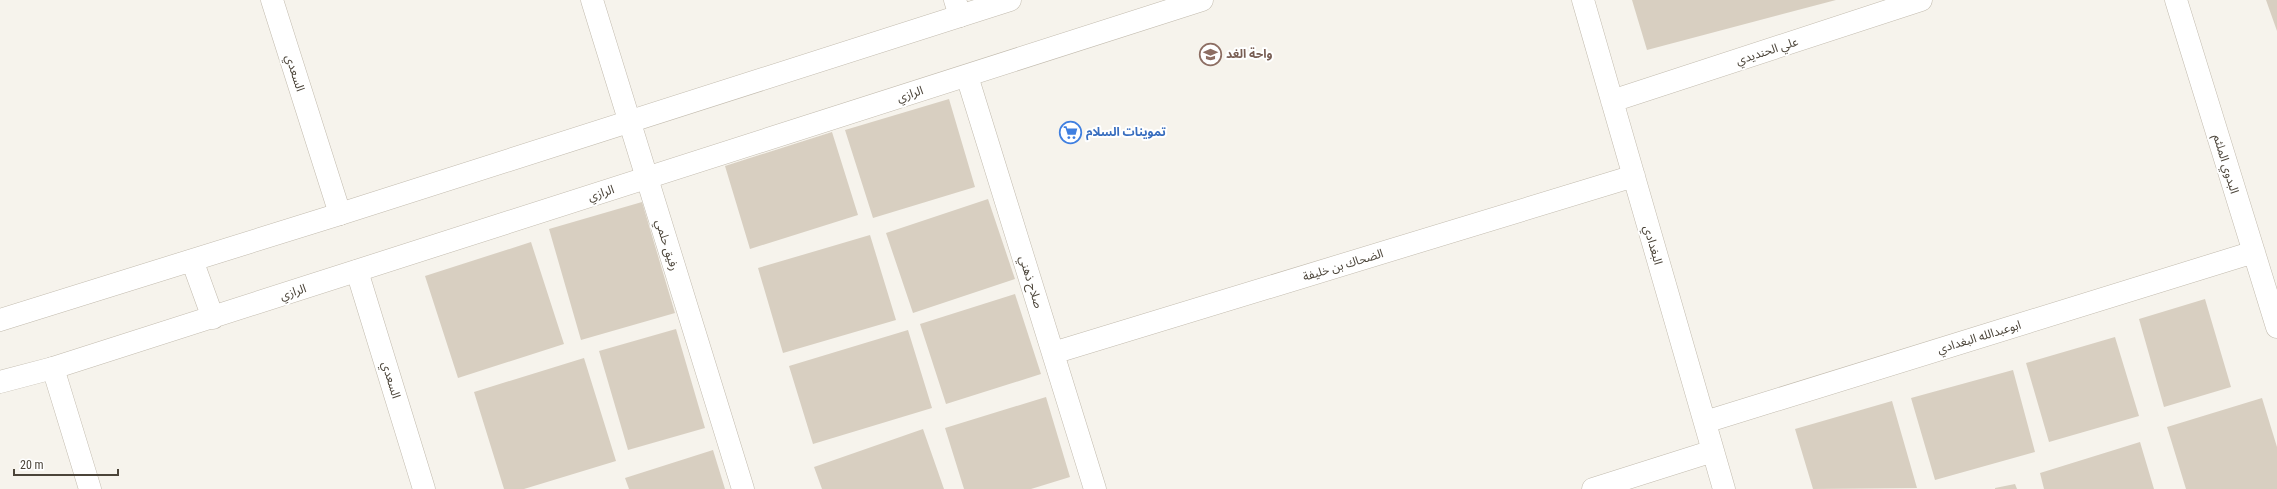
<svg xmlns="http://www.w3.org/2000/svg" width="2277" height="489" font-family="'Roboto Condensed','Noto Sans Arabic',sans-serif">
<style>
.building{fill:#d8cfc1}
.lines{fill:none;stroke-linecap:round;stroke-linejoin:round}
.minor-casing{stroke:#c2bbae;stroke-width:23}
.tertiary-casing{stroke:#c2bbae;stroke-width:23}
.minor{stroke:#fff;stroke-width:22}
.tertiary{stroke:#fff;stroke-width:22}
.labels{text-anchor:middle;stroke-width:4;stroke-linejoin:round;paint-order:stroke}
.street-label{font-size:12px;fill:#4b4439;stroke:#fff}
.education-label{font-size:12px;font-weight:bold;fill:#785e54;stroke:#fff;text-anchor:start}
.shop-label{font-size:12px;font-weight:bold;fill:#366cbe;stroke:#fff;text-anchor:start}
</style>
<rect width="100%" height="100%" fill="#f6f3ec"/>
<path class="building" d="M1632 0H1836L1647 50Z
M2266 0H2277V31Z
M949 99 975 187 873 218 845 130Z
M832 132 858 215 750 249 725 166Z
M988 199 1015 279 913 313 886 233Z
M642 202 675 313 581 340 549 229Z
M870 235 896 320 783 353 758 268Z
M531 242 564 344 458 378 425 276Z
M1015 294 1041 374 946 404 920 324Z
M2205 299 2231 387 2164 407 2139 319Z
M676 329 705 428 628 450 599 351Z
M908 330 932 408 813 444 789 366Z
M2115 337 2139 416 2049 442 2026 363Z
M584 358 616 461 524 489H504L474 392Z
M2013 370 2035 452 1935 480 1911 398Z
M1046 397 1070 477 1031 489H964L945 428Z
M2262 398 2277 447V489H2186L2167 427Z
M1892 401 1917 488 1813 489 1795 429Z
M923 429 944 489H822L814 467Z
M2140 442 2154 489H2044L2040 473Z
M713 450 725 489H629L625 478Z
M2015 484 2017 489H1995V488Z"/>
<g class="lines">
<defs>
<path id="minor" d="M272 0 340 214
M592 0 743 489
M955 0 960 16
M1583 0 1724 489
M2176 0 2277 327
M967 76 1095 489
M1612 101 1921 0
M357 271 424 489
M1053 353 1634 176
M53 368 90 489
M1705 422 2254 252
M1593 489 1713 451"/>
<path id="tertiary" d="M192 260 213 318
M0 320 340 214 1010 0
M0 382 53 368 1202 0"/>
</defs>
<use href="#minor" class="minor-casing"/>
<use href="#tertiary" class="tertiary-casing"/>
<use href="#minor" class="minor"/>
<use href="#tertiary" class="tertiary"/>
</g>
<defs>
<symbol id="school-ring" viewBox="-11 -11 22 22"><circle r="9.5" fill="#fff" stroke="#8d6e63" stroke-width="1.5"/><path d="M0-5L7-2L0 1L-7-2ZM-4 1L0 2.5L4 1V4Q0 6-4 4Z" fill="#8d6e63"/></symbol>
<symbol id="supermarket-ring" viewBox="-11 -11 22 22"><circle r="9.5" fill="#fff" stroke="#3f7fe0" stroke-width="1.5"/><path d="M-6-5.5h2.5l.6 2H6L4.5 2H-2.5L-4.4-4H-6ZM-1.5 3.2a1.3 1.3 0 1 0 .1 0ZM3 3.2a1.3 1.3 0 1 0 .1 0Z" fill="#3f7fe0"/></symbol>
</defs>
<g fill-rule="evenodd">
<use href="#school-ring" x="1198" y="42" width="25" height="25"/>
<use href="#supermarket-ring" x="1058" y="120" width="25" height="25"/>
</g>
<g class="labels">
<g class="street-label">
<text transform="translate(1767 51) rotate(-18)" y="4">علي الحنديدي</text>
<text transform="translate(295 73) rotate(72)" y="4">السعدي</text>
<text transform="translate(910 94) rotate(-18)" y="4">الرازي</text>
<text transform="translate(2226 164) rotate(73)" y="4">البدوي الملثم</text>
<text transform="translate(601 193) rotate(-18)" y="4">الرازي</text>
<text transform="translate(667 245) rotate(73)" y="4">رفيق حلمي</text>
<text transform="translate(1653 245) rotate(74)" y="4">البغدادي</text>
<text transform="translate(1343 265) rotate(-17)" y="4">الضحاك بن خليفة</text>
<text transform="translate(1031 282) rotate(73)" y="4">صلاح ذهني</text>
<text transform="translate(293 292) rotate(-18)" y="4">الرازي</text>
<text transform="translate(1979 337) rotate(-17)" y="4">ابوعبدالله البغدادي</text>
<text transform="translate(391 380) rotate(73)" y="4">السعدي</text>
</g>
<g class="education-label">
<text x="1226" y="58">واحة الغد</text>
</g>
<g class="shop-label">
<text x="1086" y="136">تموينات السلام</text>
</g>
</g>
<path d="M14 469v6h104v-6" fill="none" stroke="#4b4439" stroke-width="2"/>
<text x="20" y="469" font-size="12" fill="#4b4439" stroke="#ffffff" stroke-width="3" paint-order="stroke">20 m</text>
</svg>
